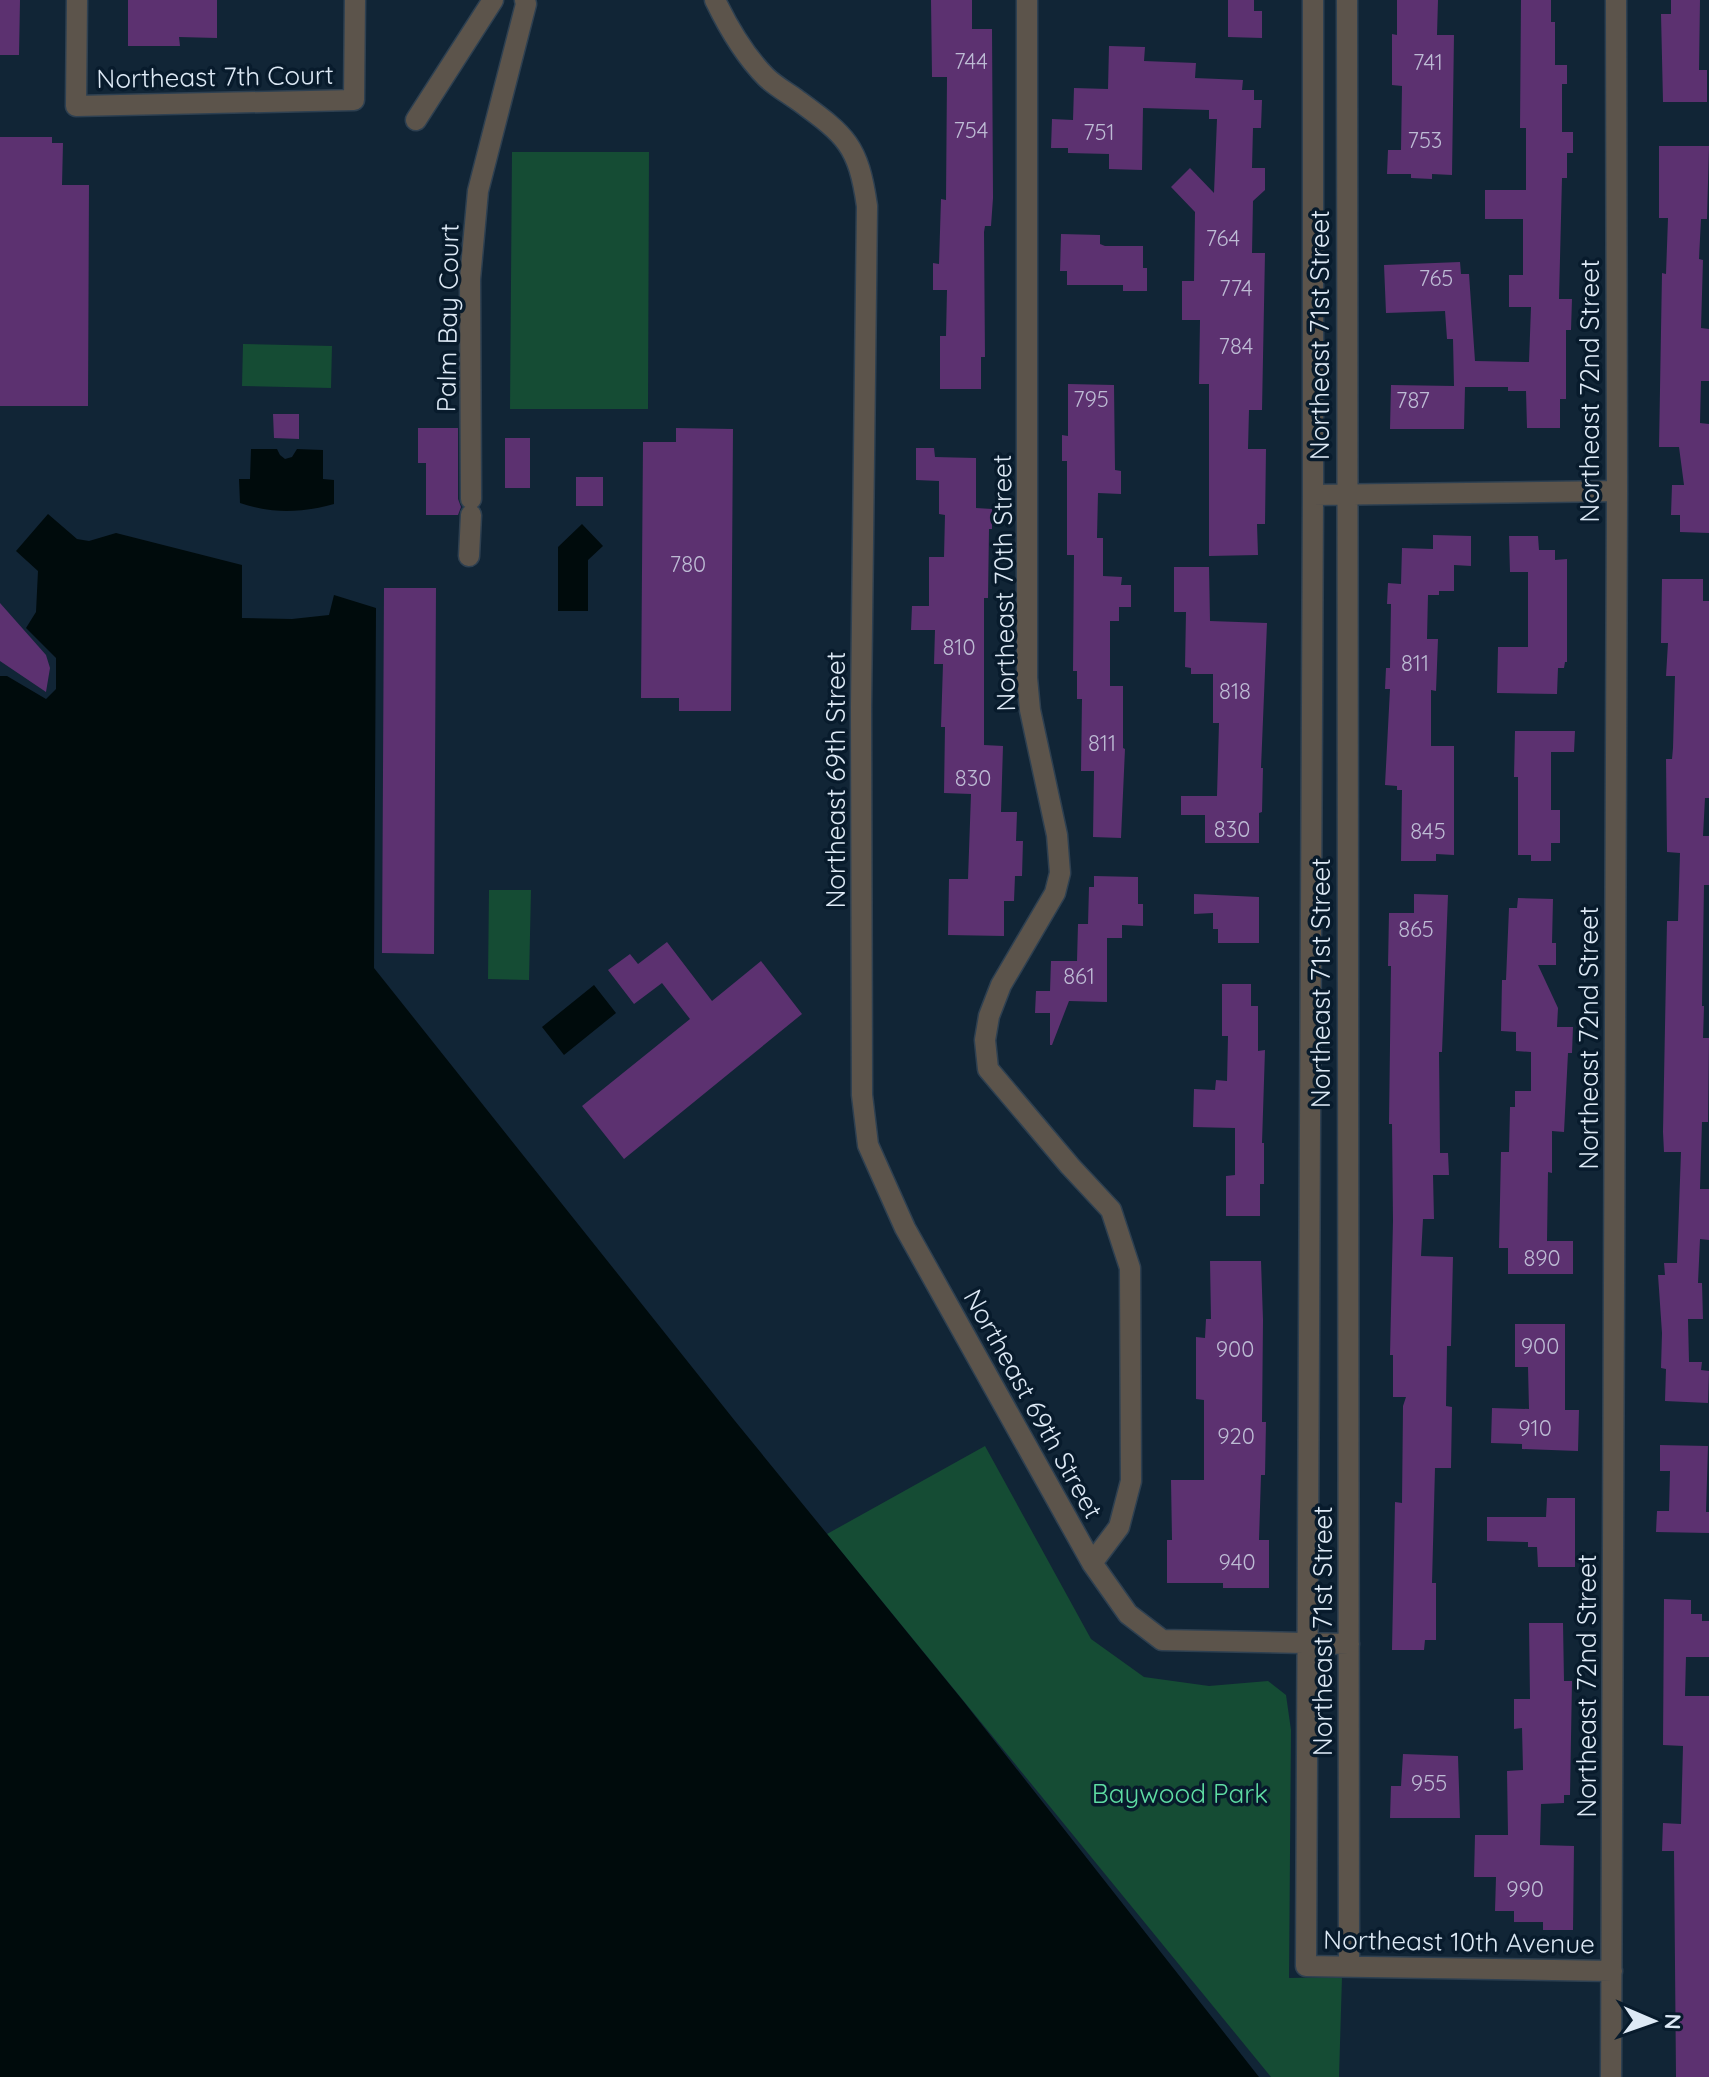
<svg xmlns="http://www.w3.org/2000/svg" width="1709" height="2077" font-family="Quicksand,sans-serif">
<style>
.green{fill:#154c34}
.water{fill:#000b0c}
.building{fill:#5c3170}
.lines{fill:none;stroke-linecap:round;stroke-linejoin:round}
.minor-casing{stroke:#2e4051;stroke-width:23}
.minor{stroke:#5c544b;stroke-width:20}
.labels{text-anchor:middle;stroke-width:7;stroke-linejoin:round;paint-order:stroke}
.number-label{font-size:22px;fill:#bdbbd4}
.street-label{font-size:26px;fill:#dde9f5;stroke:#081b2c}
.park-label{font-size:26px;fill:#5edda3;stroke:#081b2c}
</style>
<rect width="100%" height="100%" fill="#112536"/>
<path class="green" d="M512 152H649L648 409H510Z
M243 344 332 346 331 388 242 386Z
M489 890H531L529 980 488 979Z
M985 1446 1091 1639 1144 1677 1209 1686 1268 1681 1286 1695 1291 1730 1289 1978 1342 1977 1339 2077H1271L827 1534Z"/>
<path class="water" d="M251 449H277L280 455 285 459 292 457 297 449 323 450V479L334 480V504C301 513 272 514 240 503L239 479H250Z
M48 514 77 539 89 541 116 533 242 565V618L292 619 329 615 334 595 376 608 374 968 735 1421 964 1702 1259 2077H0V676H7L46 699 56 689V658L26 628 36 612 38 571 16 551Z
M582 524 603 546 588 560V611H558V547Z
M594 985 616 1013 564 1055 542 1027Z"/>
<path class="building" d="M0 0H20L19 55H0Z
M128 0H217V38L179 37 180 46H128Z
M931 0H972V29H992L993 198 991 226H985L984 232 985 357H981V389H940V336H946L947 290H933V263L939 264 941 199 946 200 947 77H932Z
M1228 0H1254V11H1262V38L1228 37Z
M1397 0H1438L1437 35H1454L1452 175 1432 174V179L1411 178V174H1387L1388 150H1401L1402 86 1392 85V34L1397 35Z
M1521 0H1551V22H1555V65H1567V84H1562V132H1573V153H1567V178H1562L1559 299H1572L1571 330H1566V399H1560V428H1527L1526 391H1508V387H1465L1464 429H1390L1391 385 1454 386 1453 339H1447L1445 311 1386 313 1384 265 1460 262 1461 274H1469L1475 361 1529 362 1531 307H1509V275H1523V219H1485V190H1526V128H1520Z
M1671 0H1700L1699 70H1707V102H1663L1661 14H1671Z
M1109 46 1145 47 1144 61 1196 63 1195 78 1243 80 1242 90H1254V100H1262L1261 128H1253L1252 168H1265V190L1253 201 1252 253H1265L1262 410H1249L1248 449H1266L1265 524H1257L1258 555 1209 556V384H1199L1200 320H1182V281H1194L1195 212 1171 187 1190 168 1214 193 1217 119H1209V110L1143 108 1142 170 1109 169V154L1068 153V148H1051L1052 119 1073 120 1074 88 1108 89Z
M0 137H52V143H63L62 185H89L88 406H0Z
M1659 146H1709L1707 219H1701L1699 259 1703 260 1701 328 1709 329V381H1701L1700 423 1709 424V533L1680 532V515H1671L1672 485H1684L1679 447H1659L1662 273 1666 274 1668 218H1659Z
M1061 234 1100 235V244L1105 246H1143V268H1147V291H1123V285H1067V271H1060Z
M1068 384 1114 385 1115 470 1121 471V494L1098 493 1097 538H1103V576L1122 577 1121 585H1131V607H1119V621H1110V686H1123V748L1125 749 1121 838 1093 837 1094 771H1081L1082 699H1077V671H1073L1074 555H1067V461H1062V435L1068 436Z
M273 414H299V439L274 438Z
M418 428H458V499L461 507 458 515H426V463H418Z
M676 428 733 429 731 711H679V698H641L643 442H676Z
M505 438H530V488H505Z
M916 448H934L935 457 976 458V508L992 509V529H989L988 598H984V745L1003 746 1001 812H1017L1016 841H1023L1022 876H1015L1014 901H1004V936L948 935 949 879H968L971 794 944 793 945 727H941L943 664H934L935 630H911L912 606H929V557H944L945 515 939 514V481L916 480Z
M576 477H603V506H576Z
M1433 535 1471 536V566L1454 565V591H1439V595H1428L1427 639H1438L1436 691 1431 690V746H1454V855L1436 854V861H1401L1402 790H1397V786L1385 785 1390 689H1385L1386 668H1390L1391 604H1387L1388 583 1401 584 1402 548 1433 549Z
M1509 536H1538L1539 550H1555V560L1567 559V662H1565L1564 668H1558L1557 694 1497 693 1498 647H1528V572H1510Z
M1174 567H1209L1210 621 1267 623 1261 768H1263L1262 812 1259 813V843H1205V815H1181V796H1217L1219 723H1213V674H1191V668L1185 667 1186 612H1174Z
M1662 579H1703V601H1709V798H1705L1703 836H1709V885H1704L1702 1006H1704L1703 1038H1709L1708 1122H1702L1700 1189H1709V1240L1700 1239 1698 1283H1702L1703 1319H1688L1689 1362H1702L1701 1370 1709 1371 1708 1403 1665 1401 1666 1369 1661 1368 1662 1333 1658 1275H1665L1664 1263H1677L1681 1152H1664L1663 1132 1667 921H1678L1680 853 1667 852 1666 759H1672L1673 748 1675 676H1666L1668 643H1661Z
M384 588H436L434 954 382 953Z
M0 603 46 655 50 668 46 692 0 661Z
M1515 731H1575L1574 752H1551V810H1560V843H1551V861H1531V855H1518V777H1514Z
M1094 876 1138 877V904H1143V926L1122 925V938H1107V1002L1069 1001 1052 1045H1050V1013H1035L1036 991H1050L1051 961H1077L1078 924H1088L1089 887H1094Z
M1194 894 1259 897V943H1218V929H1213V913L1194 914Z
M1414 894 1448 895 1442 1052H1439L1440 1153H1448L1449 1175H1433L1434 1219H1423L1421 1256 1453 1257 1451 1346H1447L1446 1406 1452 1407 1451 1468H1435L1432 1583H1436V1640H1425L1424 1650H1392L1395 1502 1402 1503 1403 1406 1406 1397H1393V1355H1390L1393 1221 1392 1124H1389L1391 966H1388L1389 913H1414Z
M1518 898 1553 899 1552 943H1556V965H1538L1558 1008 1557 1027H1573L1572 1053H1568L1564 1132 1552 1131V1173L1548 1172 1547 1241H1573V1274H1508V1248H1499L1501 1152H1509L1510 1107H1515V1091H1531V1052L1516 1051V1032L1501 1031 1502 980H1506L1509 908H1517Z
M667 942 712 1001 761 961 802 1014 624 1159 582 1106 690 1019 662 983 634 1004 608 970 630 954 638 964Z
M1222 984H1251V1006H1258V1051L1265 1050 1262 1143H1264V1184H1260V1216H1226V1176L1235 1175V1128L1193 1127 1194 1089 1215 1090 1216 1080 1227 1081 1228 1036H1222Z
M1210 1261H1261L1263 1320 1262 1422H1266L1265 1475H1261L1259 1540H1269V1588H1223V1583H1167V1540H1172L1171 1480H1204V1400L1196 1399V1337L1205 1338 1206 1319H1211Z
M1515 1324H1565V1410H1579L1578 1451 1522 1449V1444L1491 1443 1492 1408 1529 1409 1528 1367H1515Z
M1660 1445 1708 1446 1706 1512H1709V1533L1656 1532 1657 1511H1669L1670 1471H1660Z
M1547 1498H1575V1567H1538L1537 1547H1528V1542L1487 1541V1517H1546Z
M1664 1599 1691 1600V1614H1702V1621H1709V1657H1686L1685 1696H1709V2077H1676L1674 1851H1662L1663 1823 1681 1824 1683 1746 1663 1745Z
M1529 1623H1563L1564 1681H1572L1570 1795H1564V1803L1541 1804 1540 1845 1574 1846 1573 1930H1543V1922H1514V1911H1495L1496 1877H1474L1475 1835H1508L1507 1771 1523 1770 1522 1728 1514 1729V1699H1530Z
M1403 1754 1458 1756 1460 1818H1390L1391 1786H1401Z"/>
<g class="lines">
<defs>
<path id="minor" d="M77 0 76 106 354 100 355 0
M715 0C728 27 744 55 766 77 774 85 786 92 796 99 845 135 858 143 867 206L861 707 862 1095 868 1145 905 1228 1092 1563 1128 1614 1162 1640 1349 1644
M1027 0V678L1030 710 1057 835 1060 873 1055 893 1001 985 989 1016 985 1040 988 1069 1070 1166 1111 1210 1130 1268 1131 1481 1119 1527 1092 1563
M1313 0V495L1306 1966 1612 1971
M1347 0 1349 1966
M416 120 493 0
M1313 495 1617 491
M471 499 470 279 478 191 526 4 525 0
M469 556 471 515
M1611 2077 1617 491 1616 0"/>
</defs>
<use href="#minor" class="minor-casing"/>
<use href="#minor" class="minor"/>
</g>
<g class="labels">
<g class="number-label">
<text x="971" y="69">744</text>
<text x="1428" y="70">741</text>
<text x="971" y="138">754</text>
<text x="1099" y="140">751</text>
<text x="1425" y="148">753</text>
<text x="1223" y="246">764</text>
<text x="1436" y="286">765</text>
<text x="1236" y="296">774</text>
<text x="1236" y="354">784</text>
<text x="1091" y="407">795</text>
<text x="1413" y="408">787</text>
<text x="688" y="572">780</text>
<text x="959" y="655">810</text>
<text x="1415" y="671">811</text>
<text x="1235" y="699">818</text>
<text x="1102" y="751">811</text>
<text x="973" y="786">830</text>
<text x="1232" y="837">830</text>
<text x="1428" y="839">845</text>
<text x="1416" y="937">865</text>
<text x="1079" y="984">861</text>
<text x="1542" y="1266">890</text>
<text x="1540" y="1354">900</text>
<text x="1235" y="1357">900</text>
<text x="1535" y="1436">910</text>
<text x="1236" y="1444">920</text>
<text x="1237" y="1570">940</text>
<text x="1429" y="1791">955</text>
<text x="1525" y="1897">990</text>
</g>
<g class="street-label">
<text transform="translate(215 77) rotate(-1)" y="9">Northeast 7th Court</text>
<text transform="translate(448 318) rotate(-89)" y="9">Palm Bay Court</text>
<text transform="translate(1320 335) rotate(-90)" y="9">Northeast 71st Street</text>
<text transform="translate(1590 391) rotate(-90)" y="9">Northeast 72nd Street</text>
<text transform="translate(1004 583) rotate(-91)" y="9">Northeast 70th Street</text>
<text transform="translate(836 780) rotate(-90)" y="9">Northeast 69th Street</text>
<text transform="translate(1321 983) rotate(-90)" y="9">Northeast 71st Street</text>
<text transform="translate(1589 1038) rotate(-90)" y="9">Northeast 72nd Street</text>
<text transform="translate(1033 1404) rotate(61)" y="9">Northeast 69th Street</text>
<text transform="translate(1323 1631) rotate(-90)" y="9">Northeast 71st Street</text>
<text transform="translate(1587 1686) rotate(-90)" y="9">Northeast 72nd Street</text>
<text transform="translate(1459 1942) rotate(1)" y="9">Northeast 10th Avenue</text>
</g>
<g class="park-label">
<text x="1180" y="1803">Baywood Park</text>
</g>
</g>
<g transform="translate(1653 2021) rotate(92)" stroke="#081b2c" stroke-width="6" paint-order="stroke">
<path d="M0-6L14 30L0 20L-14 30Z" fill="#dde9f5"/>
<text y="-12" font-size="22" font-weight="bold" text-anchor="middle" fill="#dde9f5">N</text>
</g>
</svg>
